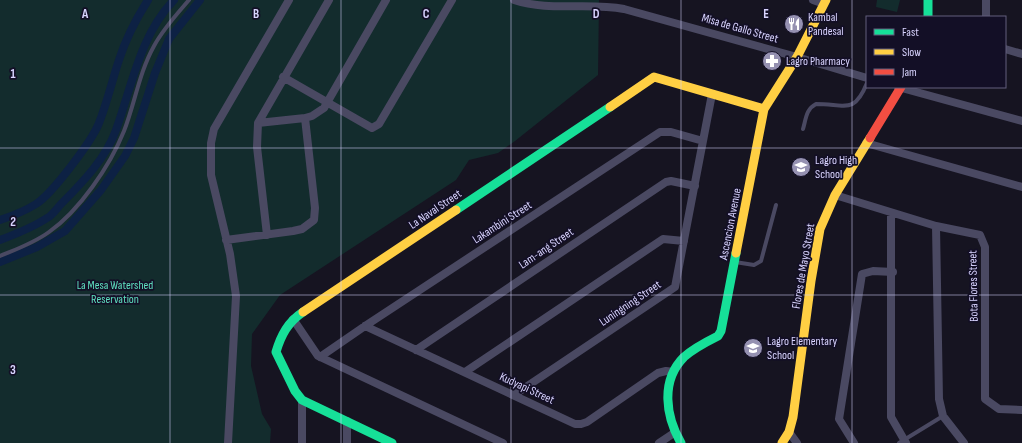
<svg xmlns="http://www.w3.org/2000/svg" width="1022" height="443" font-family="'Sofia Sans Condensed',sans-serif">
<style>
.green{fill:#132c2d}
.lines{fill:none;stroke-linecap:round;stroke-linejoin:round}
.canal{stroke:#0d2144;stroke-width:8}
.lane{stroke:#4a4962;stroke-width:4}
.street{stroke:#4a4962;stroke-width:8}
.fast{stroke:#16e098;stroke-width:9}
.slow{stroke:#ffcf43;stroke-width:9}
.jam{stroke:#f24e42;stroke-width:9}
.grid{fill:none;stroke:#d9d4ff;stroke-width:1;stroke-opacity:0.55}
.labels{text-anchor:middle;stroke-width:3.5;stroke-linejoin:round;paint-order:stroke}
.poi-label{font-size:12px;fill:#d9d4ff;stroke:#130f26;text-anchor:start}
.street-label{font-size:12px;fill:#d9d4ff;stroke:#130f26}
.park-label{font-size:12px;fill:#5fe0c0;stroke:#130f26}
.grid-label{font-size:13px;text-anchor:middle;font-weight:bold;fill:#d9d4ff;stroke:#130f26;stroke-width:3.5;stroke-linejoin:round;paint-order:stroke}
</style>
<rect width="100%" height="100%" fill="#161421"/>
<path class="green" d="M0 0H599L598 75 515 141 498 153 469 160 456 180 280 295 252 334 251 366 262 414 271 429 270 443H0Z
M877 0H900L897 12 876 7Z"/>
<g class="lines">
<path class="canal" d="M0 220C12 216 25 211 36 204 52 194 92 141 99 123 107 103 112 81 119 60 126 38 136 19 148 0
M0 240C16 234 32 228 47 218 53 215 57 208 62 203 83 182 106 158 116 130 132 86 140 35 174 0
M0 262 37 247 65 231 101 190 125 156 134 138 155 73 169 39 200 0"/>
<path class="lane" d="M803 129C806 119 806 109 816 104 845 104 854 115 867 83
M0 256C17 249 34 243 49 232 79 211 110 166 124 131 135 103 139 73 154 46 163 29 176 15 189 0
M735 262 754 265 761 261 776 205
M899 443 943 416"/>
<path class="street" d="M514 0C549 12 588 2 624 9L797 57 867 78
M813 0 824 4
M986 0V17
M1005 49 1022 54
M283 77 372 128 379 124 452 0
M898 87 1022 121
M258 123 305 118 312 116 324 108 386 0
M866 143 1022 187
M835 195 936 226 980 235 985 247V399L999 409 1022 410
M891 213V417L906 443
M936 226 939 399 943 416 964 443
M267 235 257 147 258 123 329 0
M226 240 293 231 302 229 314 220 315 208 305 118
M293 319 318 356 503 443
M365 326 575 424H581L587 422 658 373 666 371 673 372
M416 350 666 182 671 181 695 186
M320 357 365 326 660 132H671L703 141
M465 372 663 239 684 241
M514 395 675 287 712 94
M302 400V443
M789 432 797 443
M228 443 236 296 230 254 211 175V143L214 129 289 0
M347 443V421
M659 443 674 433
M854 443 839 419 862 274 873 271 893 272"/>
<path class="fast" d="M928 0V17
M456 210 610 107
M303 312C288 322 281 335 276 352L295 391 302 400 392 443
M681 443C666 417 660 381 684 357 694 348 706 342 718 336L721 331 736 253"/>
<path class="slow" d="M610 107 654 77 764 109
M736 253 764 109 797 57 826 0
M303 312 456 210
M782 443 789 432 793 417 811 281 820 229 835 195 870 138"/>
<path class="jam" d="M870 138 901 87"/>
</g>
<path class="grid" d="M170 0V443M341 0V443M511 0V443M681 0V443M852 0V443M0 148H1022M0 295H1022"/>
<defs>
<symbol id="restaurant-disc" viewBox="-11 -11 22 22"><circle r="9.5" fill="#9591b1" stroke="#130f26"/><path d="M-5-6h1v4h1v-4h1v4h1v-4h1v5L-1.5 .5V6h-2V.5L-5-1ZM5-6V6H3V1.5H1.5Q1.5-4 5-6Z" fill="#fff"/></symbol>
<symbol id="pharmacy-disc" viewBox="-11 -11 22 22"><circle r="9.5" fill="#9591b1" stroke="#130f26"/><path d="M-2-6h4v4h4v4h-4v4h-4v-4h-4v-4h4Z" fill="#fff"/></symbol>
<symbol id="school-disc" viewBox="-11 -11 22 22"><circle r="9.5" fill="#9591b1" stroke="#130f26"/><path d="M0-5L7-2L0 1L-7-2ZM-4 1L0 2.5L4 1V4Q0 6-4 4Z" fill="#fff"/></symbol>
</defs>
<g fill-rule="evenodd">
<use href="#restaurant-disc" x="783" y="13" width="22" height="22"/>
<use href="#pharmacy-disc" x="761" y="50" width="22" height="22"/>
<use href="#school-disc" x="790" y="156" width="22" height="22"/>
<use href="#school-disc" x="742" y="337" width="22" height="22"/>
</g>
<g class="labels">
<g class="poi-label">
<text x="808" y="21">Kambal<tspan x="808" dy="14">Pandesal</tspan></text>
<text x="786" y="65">Lagro Pharmacy</text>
<text x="815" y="164">Lagro High<tspan x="815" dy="14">School</tspan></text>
<text x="767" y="345">Lagro Elementary<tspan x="767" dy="14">School</tspan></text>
</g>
<g class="street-label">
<text transform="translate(740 28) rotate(16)" y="4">Misa de Gallo Street</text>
<text transform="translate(435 209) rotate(-34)" y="4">La Naval Street</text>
<text transform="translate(502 222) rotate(-33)" y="4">Lakambini Street</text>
<text transform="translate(730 224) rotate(-79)" y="4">Ascencion Avenue</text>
<text transform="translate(546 248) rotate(-34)" y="4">Lam-ang Street</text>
<text transform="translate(803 266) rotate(-80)" y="4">Flores de Mayo Street</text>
<text transform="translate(973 286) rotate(-91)" y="4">Bota Flores Street</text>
<text transform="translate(630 303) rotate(-34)" y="4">Luningning Street</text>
<text transform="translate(527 388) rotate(25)" y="4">Kudyapi Street</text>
</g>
<g class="park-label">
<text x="115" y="289">La Mesa Watershed<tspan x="115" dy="14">Reservation</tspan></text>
</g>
</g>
<g class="grid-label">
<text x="85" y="18">A</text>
<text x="256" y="18">B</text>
<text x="426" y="18">C</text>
<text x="596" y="18">D</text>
<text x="766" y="18">E</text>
<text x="13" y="78">1</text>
<text x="13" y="226">2</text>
<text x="13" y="374">3</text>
</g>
<rect x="866" y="16" width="140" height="72" fill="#130f26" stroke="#625e7d"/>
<rect x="874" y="29" width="20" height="6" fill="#16e098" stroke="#625e7d"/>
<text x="902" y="36" font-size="12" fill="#d9d4ff">Fast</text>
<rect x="874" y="49" width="20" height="6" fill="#ffcf43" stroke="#625e7d"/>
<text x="902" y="56" font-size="12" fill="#d9d4ff">Slow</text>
<rect x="874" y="69" width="20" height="6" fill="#f24e42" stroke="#625e7d"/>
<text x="902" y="76" font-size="12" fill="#d9d4ff">Jam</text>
</svg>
